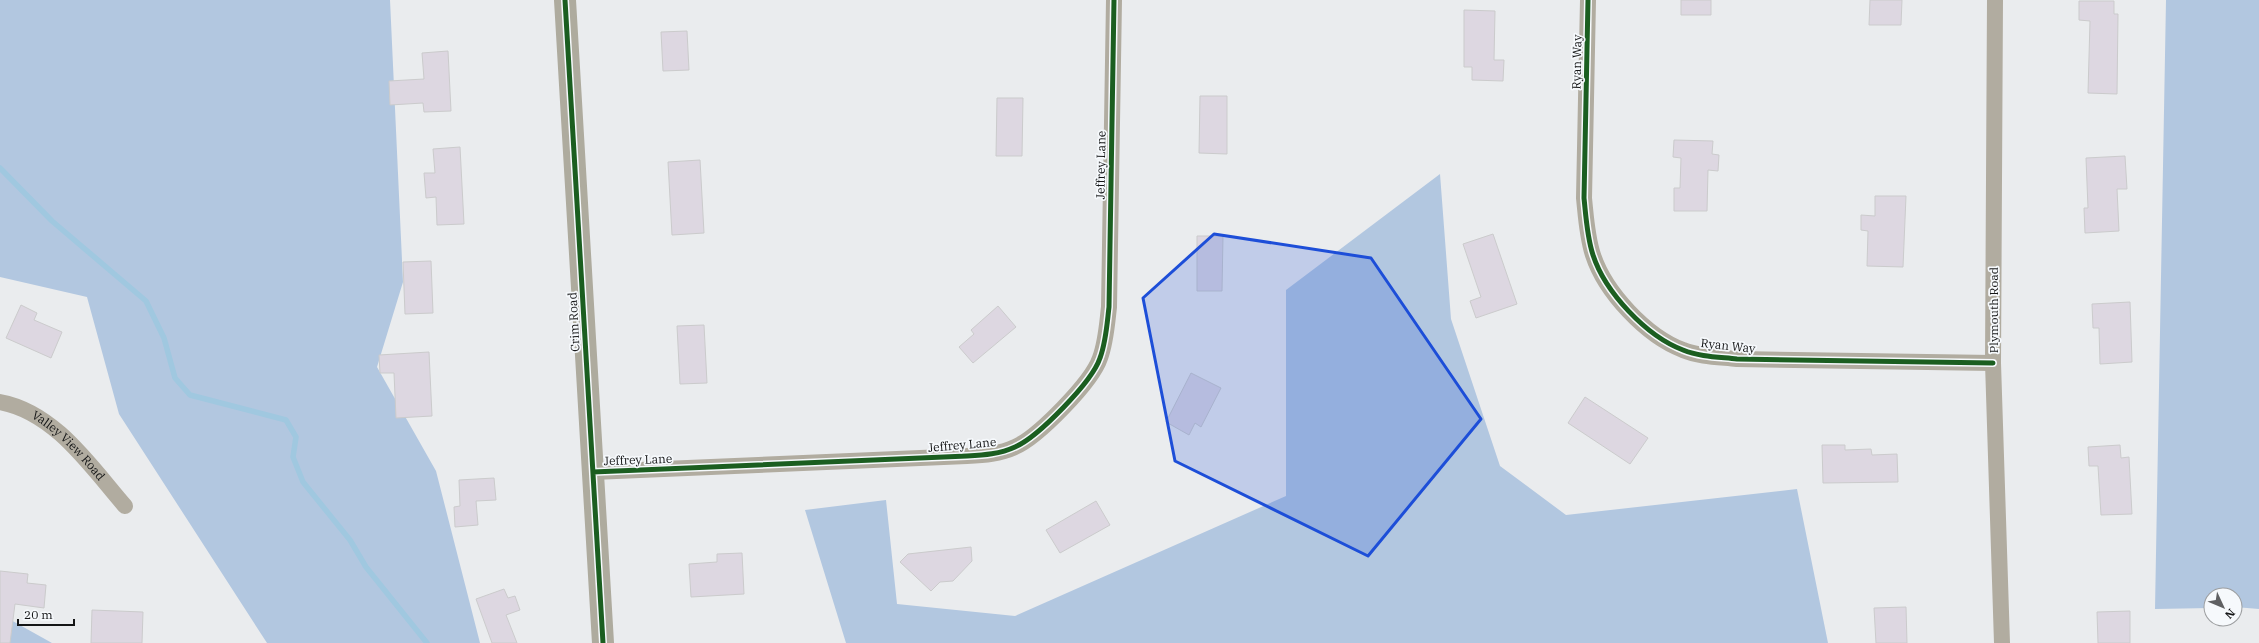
<svg xmlns="http://www.w3.org/2000/svg" width="2259" height="643" font-family="'IBM Plex Serif',serif">
<style>
.forest{fill:#b2c7e0}
.lines{fill:none;stroke-linecap:round;stroke-linejoin:round}
.stream{stroke:#a0c8e0;stroke-width:5.5}
.building{fill:#ddd7e1;stroke:#cbcbcc}
.street{stroke:#b1aca0;stroke-width:16}
.secondary{stroke:#aeab9e;stroke-width:22}
.cycleway-casing{stroke:#f6f9fc;stroke-width:8}
.cycleway{stroke:#1b5e20;stroke-width:5}
.marked{fill:#1d4ed8;fill-opacity:0.2;stroke:#1d4ed8;stroke-width:3;stroke-linejoin:round}
.labels{text-anchor:middle;stroke-width:3.5;stroke-linejoin:round;paint-order:stroke}
.street-label{font-size:12px;fill:#141516;stroke:#f6f9fc}
</style>
<rect width="100%" height="100%" fill="#eaecee"/>
<path class="forest" d="M0 0H390L403 282 377 367 436 471 480 643H267L119 414 87 297 0 277Z
M2166 0H2259V609L2235 607V595H2211V608L2155 609Z
M1440 174 1451 319 1500 466 1566 515 1797 489 1828 643H846L805 510 886 500 897 604 1015 616 1286 496V290Z
M0 614 52 643H0Z"/>
<g class="lines">
<path class="stream" d="M0 168 52 221 146 301 164 338 175 378 190 395 286 420 296 437 293 457 303 482 350 540 366 567 427 643"/>
</g>
<path class="building" d="M1681 0H1711V15H1681Z
M1870 0H1902L1901 25H1869Z
M2079 1H2114V14H2118L2117 94 2088 93 2090 21 2079 20Z
M1464 10 1495 11 1494 60H1504L1503 81 1472 80V67H1464Z
M687 31 689 70 663 71 661 32Z
M448 51 451 111 424 112 423 103 390 105 389 81 424 79 422 53Z
M1200 96H1227V154L1199 153Z
M997 98H1023L1022 156H996Z
M1674 140 1713 141 1712 154 1719 155 1718 171 1708 170 1707 211H1674V188H1680L1681 158 1673 157Z
M460 147 464 224 437 225 436 197 426 198 424 173H435L433 149Z
M2125 156 2127 189H2117L2119 231 2085 233 2084 208H2088L2086 158Z
M700 160 704 233 672 235 668 162Z
M1875 196H1906L1903 267 1867 266 1868 231 1861 230V215L1875 216Z
M1493 234 1517 304 1476 318 1470 301 1481 297 1463 244Z
M1197 236H1223L1222 291H1197Z
M431 261 433 313 405 314 403 262Z
M2130 302 2132 362 2100 364 2099 328H2093L2092 304Z
M21 305 37 313 34 320 62 332 51 358 6 338Z
M998 306 1016 327 973 363 959 347 974 334 971 330Z
M704 325 707 383 680 384 677 326Z
M429 352 432 416 396 418 394 373H380L379 355Z
M1191 373 1221 388 1201 427 1195 423 1189 435 1166 422Z
M1585 397 1648 438 1630 464 1568 423Z
M1822 445H1845V450L1871 449 1872 455 1897 454 1898 482 1823 483Z
M2120 445 2121 458 2129 457 2132 514 2101 515 2098 466H2089L2088 447Z
M494 478 496 500 476 501 478 525 455 527 454 507 460 506 459 480Z
M1096 501 1110 525 1060 553 1046 530Z
M971 547 972 561 953 581 940 582 931 591 900 562 908 554Z
M742 553 744 594 691 597 689 564 717 562V554Z
M0 571 28 574 27 583 46 585 44 608 15 604 10 643H0Z
M504 589 508 598 515 596 520 610 506 615 517 643H492L476 599Z
M1906 607 1907 643H1876L1874 608Z
M92 610 143 612 142 643H91Z
M2130 611V643H2098L2097 612Z"/>
<g class="lines">
<g class="street">
<path d="M1588 0 1584 198C1586 217 1587 237 1593 255 1605 292 1646 336 1683 350 1700 357 1719 357 1737 359L1993 363"/>
<path d="M1995 0 1993 363 2002 643"/>
<path id="s1" d="M0 402C55 412 91 467 125 506"/>
<path d="M593 472 967 456C984 455 1000 454 1015 447 1038 437 1092 382 1100 358 1106 342 1107 324 1109 307L1114 0"/>
</g>
<path class="secondary" d="M565 0 603 643"/>
<defs>
<path id="cycleway" d="M565 0 603 643
M1588 0 1584 198C1586 217 1587 237 1593 255 1605 292 1646 336 1683 350 1700 357 1719 357 1737 359L1993 363
M593 472 967 456C984 455 1000 454 1015 447 1038 437 1092 382 1100 358 1106 342 1107 324 1109 307L1114 0"/>
</defs>
<use href="#cycleway" class="cycleway-casing"/>
<use href="#cycleway" class="cycleway"/>
</g>
<path class="marked" d="M1214 234 1371 258 1481 419 1368 556 1175 461 1143 298Z"/>
<g class="labels">
<g class="street-label">
<text transform="translate(1577 62) rotate(-89)" y="4">Ryan Way</text>
<text transform="translate(1101 165) rotate(-89)" y="4">Jeffrey Lane</text>
<text transform="translate(1994 310) rotate(-90)" y="4">Plymouth Road</text>
<text transform="translate(574 322) rotate(-93)" y="4">Crim Road</text>
<text transform="translate(1728 346) rotate(6)" y="4">Ryan Way</text>
<text transform="translate(962 445) rotate(-5)" y="4">Jeffrey Lane</text>
<text dy="4" stroke="none"><textPath href="#s1" startOffset="83">Valley View Road</textPath></text>
<text transform="translate(638 460) rotate(-2)" y="4">Jeffrey Lane</text>
</g>
</g>
<g transform="translate(2223 607) rotate(134)"><circle r="19" fill="#f6f9fc" stroke="#9c9ea0"/>
<path d="M0-3L7 15L0 10L-7 15Z" fill="#5f6062"/>
<text y="-6" font-size="11" font-weight="bold" text-anchor="middle" fill="#141516">N</text>
</g>
<path d="M18 619v6h56v-6" fill="none" stroke="#141516" stroke-width="2"/>
<text x="24" y="619" font-size="12" fill="#141516" stroke="#f6f9fc" stroke-width="3" paint-order="stroke">20 m</text>
</svg>
